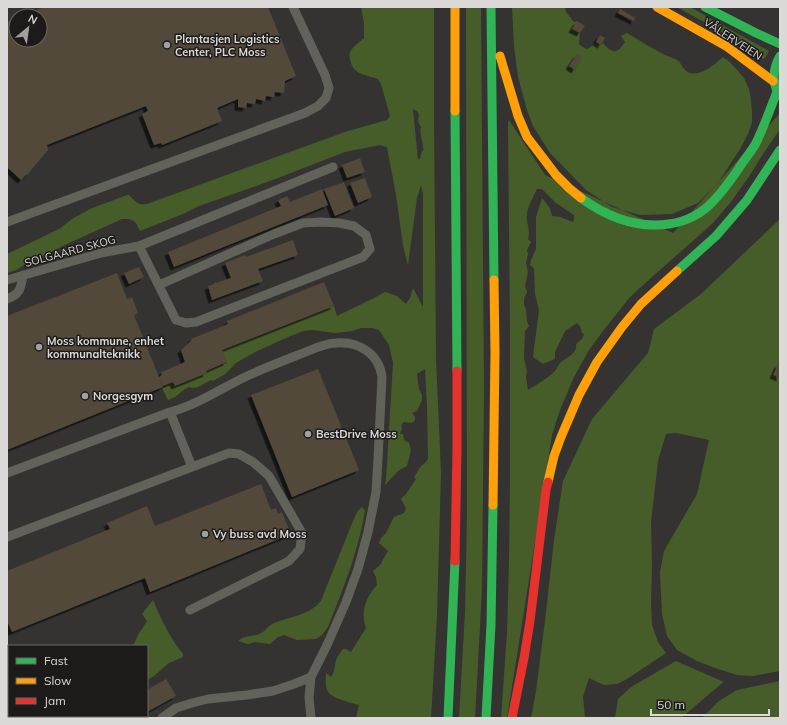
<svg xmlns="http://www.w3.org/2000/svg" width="787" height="725" font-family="Mulish,sans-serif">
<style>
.green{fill:#475d29;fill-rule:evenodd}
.building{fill:#52483a;filter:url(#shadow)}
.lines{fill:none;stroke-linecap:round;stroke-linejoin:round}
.lane{stroke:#61635a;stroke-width:9}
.street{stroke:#61635a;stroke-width:18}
.fast{stroke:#30b455;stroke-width:9}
.slow{stroke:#ff9f0a;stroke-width:9}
.jam{stroke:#e5322d;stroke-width:9}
.poi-dot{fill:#a1a09e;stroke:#1c1b1a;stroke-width:1.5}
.labels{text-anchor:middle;stroke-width:3;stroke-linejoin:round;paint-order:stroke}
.poi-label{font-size:11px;font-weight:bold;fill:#dbdad8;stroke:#1c1b1a;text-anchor:start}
.street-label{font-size:11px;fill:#dbdad8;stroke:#1c1b1a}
</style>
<defs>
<filter id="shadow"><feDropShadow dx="-3.5" dy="3.5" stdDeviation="0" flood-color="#0009"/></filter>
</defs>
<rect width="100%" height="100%" fill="#343332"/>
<path class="green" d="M361 7H434V116L436 359 441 473 437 615 431 718H356L359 705C350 702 331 699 327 690 325 684 326 679 326 673L331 677C336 671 334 664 337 658 339 654 341 652 343 649H346L351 652 366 628C360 612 366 597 377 585L376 577 373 571 380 565 388 551 379 543 381 538 386 533 394 517 404 513 406 508 401 499 406 494 416 479 414 477 421 466 425 463 428 459 427 406 425 369 417 374 418 382 419 389 422 395V400L417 411 412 413 415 417V420L412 423 404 422 401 425 402 428 400 434H403L404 440 409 443 411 450 407 466 398 471 385 485 386 480 393 363 389 345 379 330 372 328H361L352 331 335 333 312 330 303 331 286 338 255 352 236 363 225 374 213 381 211 380 198 387 192 388 189 387 185 389 175 397 168 400 162 388 173 382 175 386 207 373 206 371 227 363 222 350 334 306 337 316 374 298 385 292 397 296 406 304 410 298 413 288 423 307V194L421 185 417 198 408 265 403 245 396 195 387 147 380 145 345 152 270 181 199 206 183 214 140 231C135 220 134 219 122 219L69 243 26 264 16 270 7 273V254L59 229 72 219 90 209 127 195H129C135 201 138 206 147 204L345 132 387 120 390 116 381 84 378 79C366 75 351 74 350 58 349 55 350 51 352 49 355 45 360 42 364 38V24ZM413 109 417 111 419 114 418 122 421 127C419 134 423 140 423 147 424 152 423 149 421 154 419 160 423 155 418 160Z
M466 7H481L484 389 482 590 475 718H459L465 612 467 516Z
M512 7H565L566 12 574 22 577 21 573 29 580 33 579 44 584 48 588 49 596 42 601 45 603 43C611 53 617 55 625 42L621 36 627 33C640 41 652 48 665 55 669 57 674 58 677 60 682 63 683 71 690 73 702 76 715 64 723 57L730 62 744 78 749 89 751 100 752 112V122L748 134 740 149 718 183 698 203 672 214 640 215 612 207 586 190 550 153 533 126 527 110 518 77 514 46Z
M677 7H690L769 51 765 58 763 59 758 53 745 45Z
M780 113V129L763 154 748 178 730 203 713 223 652 277 630 297 603 331 589 350 574 377 560 410 552 435 507 718H501L507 633 509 561 510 477V334L508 123 509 120 545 175 673 233ZM537 189H542L556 203 574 215V219L573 222 560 217 552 216 550 208 542 198 536 217V249L531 260 530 265 534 268 535 294 539 310 533 357 543 364 555 359V352L565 331 577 323 580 326 582 333 584 334 582 339 576 344C578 354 566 357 560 363 558 365 557 369 555 371 547 379 537 384 528 390L526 377 527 371 524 359 525 331 529 326 527 322 526 309 524 305V299L527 292 525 286 528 272 526 263 528 254 527 250 531 242 528 239C530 230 528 228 527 220 525 211 533 197 537 189Z
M780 219V365L778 364 773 375 780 378V671L753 676 737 675 718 669 697 661 677 650 667 636 662 614 660 572 664 551 697 494 709 440 676 433 666 434 658 461 651 522 652 566 651 602 652 625 658 642 666 653 627 679 617 684 604 685 589 678 583 697 585 718H531L536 691 545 621 554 540 563 481 592 419 648 353 654 329 701 294Z
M362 507 365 511C358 552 343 589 328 627L322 635 316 639 297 640 284 635 278 637 270 644 255 642 248 644 238 641C245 635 252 637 259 634 265 632 269 625 274 623 289 617 309 615 320 602 322 599 323 596 324 593L353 521 357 512Z
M153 600C161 619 170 638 183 654V657L169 663 154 676 147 680V646H133L138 635 147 621 142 614Z
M676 661 724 682 721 684 681 718H615L618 699 631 687Z
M780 681V718H702L719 701 737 690Z
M34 716H86L83 718H35Z"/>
<path class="building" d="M45 7H268L296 76 285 81 284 93 275 92 274 97 266 96 265 101 256 99 255 104 247 103 246 108 238 107V99L217 108 222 121 162 145 161 143 154 145 142 114 148 111 146 106 47 145 48 150 27 175H26L21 180 8 168 7 170V22L16 18V40H40V16H22Z
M620 9 635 18 634 21 618 13Z
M577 21 585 26 580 33 572 29Z
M600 35 605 38 601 45 596 42Z
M577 54 582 57 575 70 569 66Z
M360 158 365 172 347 178 342 165Z
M365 178 372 197 358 203 350 183Z
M344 182 354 208 335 216 324 189Z
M322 189 328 205 174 267 168 252 281 206 278 200 287 196 290 202Z
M293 240 298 255 258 269 263 281 212 300 208 286 212 285 216 282V283L221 281 231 278 225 263 245 255 246 257Z
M139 267 144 277 129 284 124 273Z
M117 273 127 299 132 297 138 313 134 315 159 377 162 375 161 372 185 362 181 350 192 340 191 339 228 324 227 321 324 282 334 306 222 350 227 362 206 371 207 373 175 386 173 382 163 386 160 379 163 387 7 450V316Z
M778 364 780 365V378L773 375Z
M318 369 359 470 292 497 251 395Z
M261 484 271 510 276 508 278 514 282 512 291 534 150 592 145 578 12 632 7 621V571L110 529 107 523 147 506 155 526Z
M166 679 176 696 147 712V690Z"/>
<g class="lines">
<path class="lane" d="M7 222 305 113 318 106 326 98 329 88 325 75 293 7
M139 246 176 320 186 323 196 322 363 257 370 249 366 235 354 226 339 223 321 222 303 223 274 234 159 285
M7 280 101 253 139 246 333 167
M7 299C20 294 21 289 23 275
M170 412 192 467
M7 473 170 412C197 405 220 389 245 377 262 369 280 362 298 355 309 351 324 343 336 343 359 341 379 354 382 377L378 459 376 492 368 532 358 569 346 602 327 645 311 677 309 697 311 718
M7 537 229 453 239 454 253 462 269 476 302 533 300 549 289 561 190 610
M26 716 28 718
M162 718 176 708 192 703 208 699 247 695 273 691 294 684 311 677"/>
<path class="street" d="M7 695 9 697"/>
<path class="fast" d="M491 7 494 280
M705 7 756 33 780 44
M777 92C772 79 773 68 780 56
M455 111 457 371
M581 198C603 214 628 225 655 225 698 225 716 202 739 168 744 160 751 152 756 143 764 127 770 109 777 92
M677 271 716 236 747 200 780 150
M448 718 455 561
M486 718 491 625 493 505"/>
<path class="slow" d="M455 7V111
M657 7 726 46 773 81
M500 56 518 116 527 137 556 175 569 188 581 198
M548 482 554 456 561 437 579 395 597 362 622 327 641 304 677 271
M493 505 495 353 494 280"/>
<path class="jam" d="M455 561 457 448V371
M512 718 524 658 530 621 546 490 548 482"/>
</g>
<g class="poi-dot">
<circle cx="167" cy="45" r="4"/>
<circle cx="39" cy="347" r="4"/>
<circle cx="85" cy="396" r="4"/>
<circle cx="308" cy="434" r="4"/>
<circle cx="205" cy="534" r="4"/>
</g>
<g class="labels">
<g class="poi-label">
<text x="175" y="43">Plantasjen Logistics<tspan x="175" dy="13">Center, PLC Moss</tspan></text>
<text x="47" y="345">Moss kommune, enhet<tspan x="47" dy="13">kommunalteknikk</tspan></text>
<text x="93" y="400">Norgesgym</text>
<text x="316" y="438">BestDrive Moss</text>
<text x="213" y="538">Vy buss avd Moss</text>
</g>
<g class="street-label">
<text transform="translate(733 39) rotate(33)" y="4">VÅLERVEIEN</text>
<text transform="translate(70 251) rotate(-15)" y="4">SOLGAARD SKOG</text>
</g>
</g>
<rect width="787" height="725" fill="none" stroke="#dbdad8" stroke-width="16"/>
<rect x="8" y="645" width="140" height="72" fill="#1c1b1a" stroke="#686766"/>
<rect x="16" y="658" width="20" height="6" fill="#30b455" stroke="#686766"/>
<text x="44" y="665" font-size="12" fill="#dbdad8">Fast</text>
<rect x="16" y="678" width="20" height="6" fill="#ff9f0a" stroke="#686766"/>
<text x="44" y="685" font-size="12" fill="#dbdad8">Slow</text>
<rect x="16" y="698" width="20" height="6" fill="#e5322d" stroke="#686766"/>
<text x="44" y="705" font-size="12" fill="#dbdad8">Jam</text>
<g transform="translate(28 28) rotate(29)"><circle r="19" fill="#1c1b1a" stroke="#686766"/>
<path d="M0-3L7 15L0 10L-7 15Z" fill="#a1a09e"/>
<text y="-6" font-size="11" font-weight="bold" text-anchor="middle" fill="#dbdad8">N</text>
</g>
<path d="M651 709v6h118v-6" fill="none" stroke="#dbdad8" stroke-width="2"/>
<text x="657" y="709" font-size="12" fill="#dbdad8" stroke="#1c1b1a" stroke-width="3" paint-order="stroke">50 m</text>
</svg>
